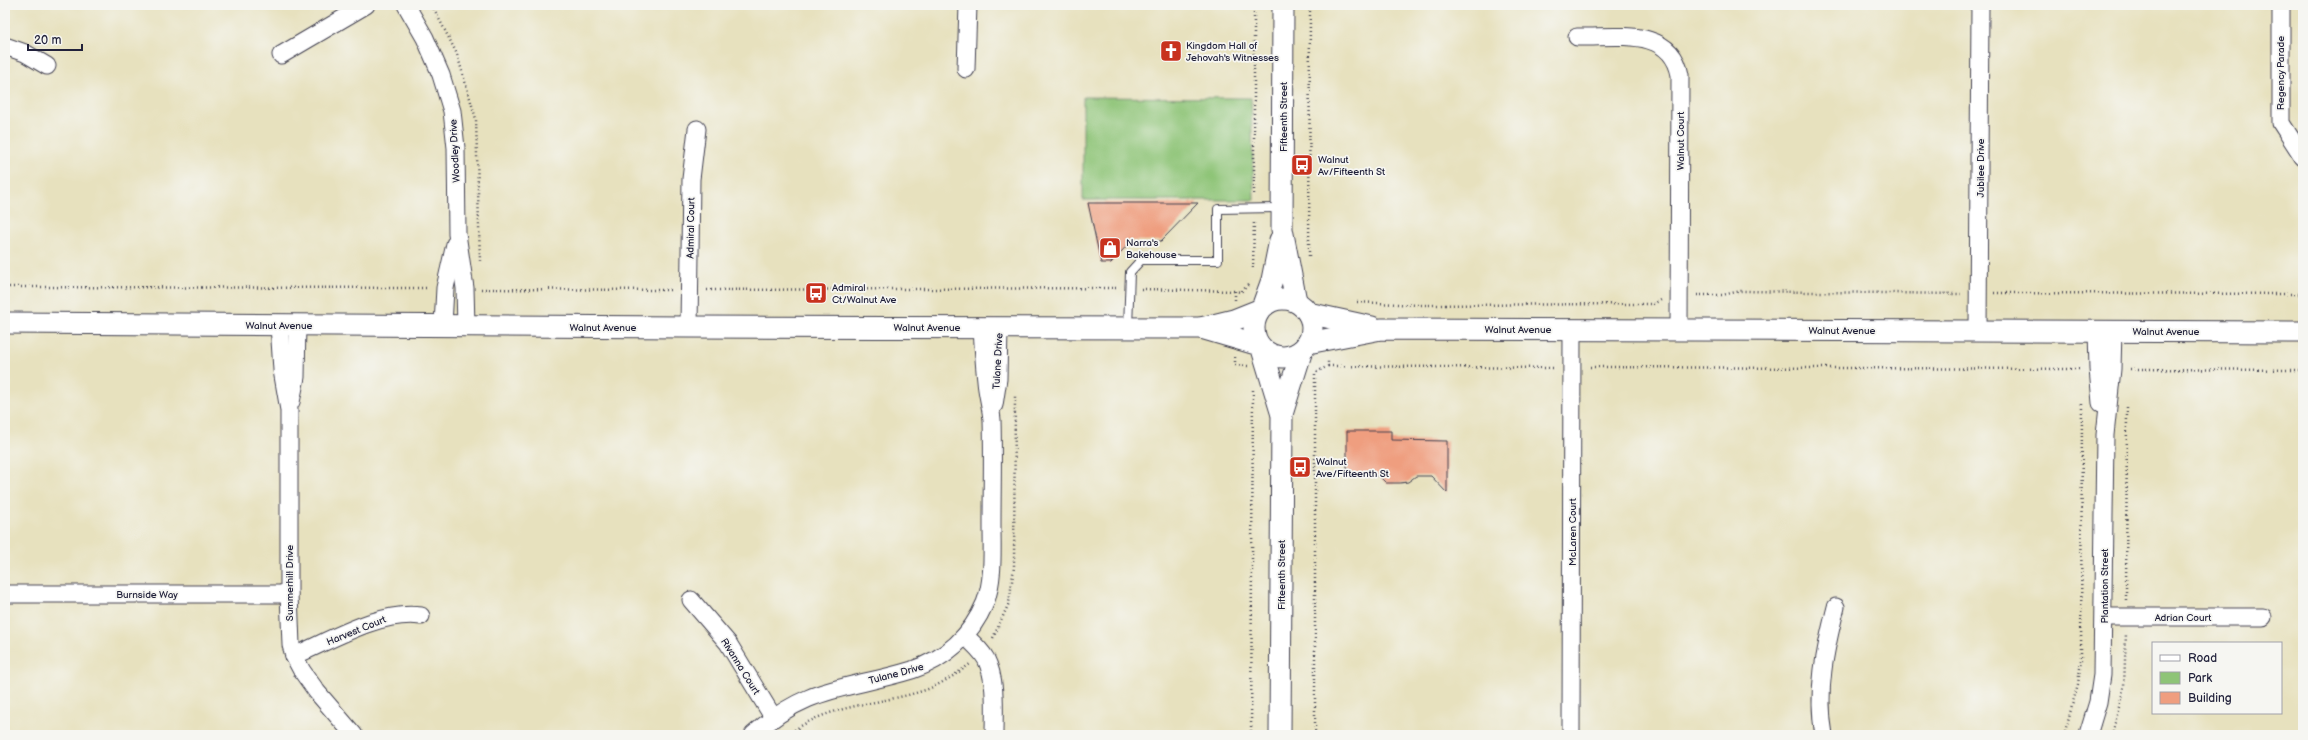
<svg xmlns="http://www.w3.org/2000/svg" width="2308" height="740" viewBox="0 0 2308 740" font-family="'Balsamiq Sans',sans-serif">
<rect width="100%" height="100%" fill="#f6f6f2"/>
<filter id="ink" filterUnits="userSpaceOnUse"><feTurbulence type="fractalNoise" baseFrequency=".025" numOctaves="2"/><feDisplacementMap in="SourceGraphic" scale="8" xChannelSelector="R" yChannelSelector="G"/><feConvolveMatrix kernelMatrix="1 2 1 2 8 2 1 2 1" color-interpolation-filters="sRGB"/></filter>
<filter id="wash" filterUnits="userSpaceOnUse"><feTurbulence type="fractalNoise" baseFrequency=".012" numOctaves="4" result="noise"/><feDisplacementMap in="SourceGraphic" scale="16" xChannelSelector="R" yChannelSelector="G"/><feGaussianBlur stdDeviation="0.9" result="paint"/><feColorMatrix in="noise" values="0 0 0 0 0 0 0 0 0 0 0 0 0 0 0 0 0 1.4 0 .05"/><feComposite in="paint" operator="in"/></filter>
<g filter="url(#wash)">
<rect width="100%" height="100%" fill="#e7e1be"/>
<path fill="#8ec477" stroke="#587359" d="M 1083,97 L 1251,98 L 1254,200 L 1083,200 Z"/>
<g id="blocks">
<g fill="#ef9e7f">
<path d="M 1088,203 L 1198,203 L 1161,241 L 1131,241 L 1111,263 L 1101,263 Z"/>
<path d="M 1347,431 L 1391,431 L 1391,440 L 1447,441 L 1447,493 L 1431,476 L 1416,476 L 1408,482 L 1400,483 L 1386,483 L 1379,476 L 1347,475 Z"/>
</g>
</g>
</g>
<g filter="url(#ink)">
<use href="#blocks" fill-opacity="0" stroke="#403f4f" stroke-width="1"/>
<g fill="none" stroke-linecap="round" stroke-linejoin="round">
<g stroke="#403f4f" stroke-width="10">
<path id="service" d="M 1128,327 L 1130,272 L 1141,260 L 1218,260 L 1218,209 L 1282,208"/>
</g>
<g stroke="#403f4f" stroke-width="19">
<g id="minor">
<path d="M 406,5 L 425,38 L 441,75 L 452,111 L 456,148 L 457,234 L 465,288 L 466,326"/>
<path d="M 2281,5 L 2281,123 L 2303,157"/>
<path d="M 1577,37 C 1615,38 1671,26 1680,75 L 1679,329"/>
<path d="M 5,46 L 25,53 L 47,66"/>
<path d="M 281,55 L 366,5"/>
<path d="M 966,69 L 968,5"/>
<path d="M 279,325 L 282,370 L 289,410 L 289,594 L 291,645 L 294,656 L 302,671 L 317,692 L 354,735"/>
<path d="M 443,325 L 445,288 L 455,244"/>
<path d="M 689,327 L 691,179 L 697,129"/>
<path d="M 1978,330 L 1980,5"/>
<path d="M 2097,330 L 2098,369 L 2101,403"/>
<path d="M 291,402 L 296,377 L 297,325"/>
<path d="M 994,405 L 998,379 L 999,327"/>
<path d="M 5,594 L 289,594"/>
<path d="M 691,600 L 728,643 L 773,717"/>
<path d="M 2104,617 L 2263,617"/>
<path d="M 965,636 C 973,643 981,650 986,659 C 997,681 994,711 994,735"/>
<path d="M 294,656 C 331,640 381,610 421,616"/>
<path d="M 753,735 C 807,685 847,690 912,670 C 945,659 971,636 985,603 C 994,580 992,550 992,526 C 992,490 993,455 992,420 C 991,407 987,394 986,381 C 984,363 983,345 982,327"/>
<path d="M 1571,735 L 1572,329"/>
<path d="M 1824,735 C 1816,691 1825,650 1836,607"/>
<path d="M 2088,735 L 2098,702 L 2102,675 L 2105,435 L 2112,369 L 2113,330"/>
</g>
</g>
<g stroke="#403f4f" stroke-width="23">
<g id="tertiary">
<path d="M 1283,5 L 1282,229 L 1296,301"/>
<circle cx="1283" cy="328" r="29"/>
<path d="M 1263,305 L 1272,280 L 1280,240"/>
<path d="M 1308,313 L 1372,327"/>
<path d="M 5,323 L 689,327 L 1201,328 L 1234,320 L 1259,310"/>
<path d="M 1201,328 L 1259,345"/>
<path d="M 1308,343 L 1381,329 L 2303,332"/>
<path d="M 1262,349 L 1282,415 L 1280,735"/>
<path d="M 1282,414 L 1302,350"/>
</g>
</g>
<g stroke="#403f4f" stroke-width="2.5" stroke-dasharray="1 3" stroke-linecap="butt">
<path d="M 432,5 L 457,54 L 476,119 L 480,261"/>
<path d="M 1254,5 L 1254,196"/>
<path d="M 1309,256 L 1310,5"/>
<path d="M 1253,268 L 1254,221"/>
<path d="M 5,287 L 428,288"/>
<path d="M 481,289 L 672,290"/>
<path d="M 1141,289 L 1235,291"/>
<path d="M 707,290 L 1116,288"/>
<path d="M 1994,293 L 2303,294"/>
<path d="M 1697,295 L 1722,295 L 1741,291 L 1961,294"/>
<path d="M 1235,300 L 1235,291 L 1241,292 L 1249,284"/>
<path d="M 1357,302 L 1417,305 L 1653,304 L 1661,300"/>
<path d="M 1235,357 L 1235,365 L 1248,366"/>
<path d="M 1328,366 L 1555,368"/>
<path d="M 1590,367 L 2081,369"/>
<path d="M 2130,369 L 2303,370"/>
<path d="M 2126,600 L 2127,407"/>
<path d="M 993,638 L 1009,603 L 1014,567 L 1015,395"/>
<path d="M 788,735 C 825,705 875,705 919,692 C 937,687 954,676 970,664"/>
<path d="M 1251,735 L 1253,390"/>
<path d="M 1315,735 L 1315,373 L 1328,366 L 1328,359"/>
<path d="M 2064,735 L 2078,684 L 2081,660 L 2082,403"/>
<path d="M 2112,735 L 2124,687 L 2126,633"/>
</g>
<use href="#service" stroke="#fff" stroke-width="8"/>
<use href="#minor" stroke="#fff" stroke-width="17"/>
<use href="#tertiary" stroke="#fff" stroke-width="21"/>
</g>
</g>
<defs>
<g id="church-square" transform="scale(1.15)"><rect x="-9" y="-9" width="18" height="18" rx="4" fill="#c8321e" stroke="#f6f6f2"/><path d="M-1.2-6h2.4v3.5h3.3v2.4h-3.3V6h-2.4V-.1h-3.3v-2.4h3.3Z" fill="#fff"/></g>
<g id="bus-square" transform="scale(1.15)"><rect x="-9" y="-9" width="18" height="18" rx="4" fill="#c8321e" stroke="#f6f6f2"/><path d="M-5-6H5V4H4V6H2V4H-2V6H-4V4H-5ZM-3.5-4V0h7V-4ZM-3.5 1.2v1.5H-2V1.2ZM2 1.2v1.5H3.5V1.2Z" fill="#fff"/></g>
<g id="shop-square" transform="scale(1.15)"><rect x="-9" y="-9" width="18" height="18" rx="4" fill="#c8321e" stroke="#f6f6f2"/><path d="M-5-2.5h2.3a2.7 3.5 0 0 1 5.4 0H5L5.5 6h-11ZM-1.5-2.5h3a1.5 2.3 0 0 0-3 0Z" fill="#fff"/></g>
</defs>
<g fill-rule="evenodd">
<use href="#church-square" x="1171" y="51"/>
<use href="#bus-square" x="1302" y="165"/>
<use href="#shop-square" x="1110" y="248"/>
<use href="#bus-square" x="816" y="293"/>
<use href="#bus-square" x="1300" y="467"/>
</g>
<g text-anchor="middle" stroke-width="3.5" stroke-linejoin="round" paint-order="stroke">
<g font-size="10" fill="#22223b" stroke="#f6f6f2" text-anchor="start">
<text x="1186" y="49">Kingdom Hall of<tspan x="1186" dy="12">Jehovah's Witnesses</tspan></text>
<text x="1318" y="163">Walnut<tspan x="1318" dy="12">Av/Fifteenth St</tspan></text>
<text x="1126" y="246">Narra's<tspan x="1126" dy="12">Bakehouse</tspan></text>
<text x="832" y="291">Admiral<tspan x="832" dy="12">Ct/Walnut Ave</tspan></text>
<text x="1316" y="465">Walnut<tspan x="1316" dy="12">Ave/Fifteenth St</tspan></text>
</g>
<g font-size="10" fill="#22223b" stroke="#f6f6f2">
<text transform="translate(2280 73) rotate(-90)" y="4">Regency Parade</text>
<text transform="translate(1283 117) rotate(-90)" y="4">Fifteenth Street</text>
<text transform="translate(1680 141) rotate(-90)" y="4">Walnut Court</text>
<text transform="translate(454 151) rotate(-93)" y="4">Woodley Drive</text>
<text transform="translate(1980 168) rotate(-90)" y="4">Jubilee Drive</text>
<text transform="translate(690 228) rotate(-89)" y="4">Admiral Court</text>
<text x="279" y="329">Walnut Avenue</text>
<text x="603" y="331">Walnut Avenue</text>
<text x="927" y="331">Walnut Avenue</text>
<text x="1518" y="333">Walnut Avenue</text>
<text x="1842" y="334">Walnut Avenue</text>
<text x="2166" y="335">Walnut Avenue</text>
<text transform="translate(997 361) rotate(-87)" y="4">Tulane Drive</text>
<text transform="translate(1572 532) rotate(-90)" y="4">McLaren Court</text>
<text transform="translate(1281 575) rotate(-90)" y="4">Fifteenth Street</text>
<text transform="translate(289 583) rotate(-90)" y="4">Summerhill Drive</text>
<text transform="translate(2104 586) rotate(-90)" y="4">Plantation Street</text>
<text x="147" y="598">Burnside Way</text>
<text x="2183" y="621">Adrian Court</text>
<text transform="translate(356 630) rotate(-22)" y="4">Harvest Court</text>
<text transform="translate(741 666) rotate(58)" y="4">Rivanna Court</text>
<text transform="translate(896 673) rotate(-15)" y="4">Tulane Drive</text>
</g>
</g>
<rect width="2308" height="740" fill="none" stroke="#f6f6f2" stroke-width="20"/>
<rect x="2152" y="642" width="130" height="72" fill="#f6f6f2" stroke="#a1a1a9"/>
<rect x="2160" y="655" width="20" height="6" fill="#ffffff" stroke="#a1a1a9"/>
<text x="2188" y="662" font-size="12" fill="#22223b">Road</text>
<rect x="2160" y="672" width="20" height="12" fill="#8ec477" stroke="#a1a1a9"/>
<text x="2188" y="682" font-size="12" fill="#22223b">Park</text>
<rect x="2160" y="692" width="20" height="12" fill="#ef9e7f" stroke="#a1a1a9"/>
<text x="2188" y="702" font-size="12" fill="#22223b">Building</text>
<path d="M28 44v6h54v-6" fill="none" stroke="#22223b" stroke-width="2"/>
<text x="34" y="44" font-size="12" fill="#22223b" stroke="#f6f6f2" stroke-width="3" paint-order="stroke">20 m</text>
</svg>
